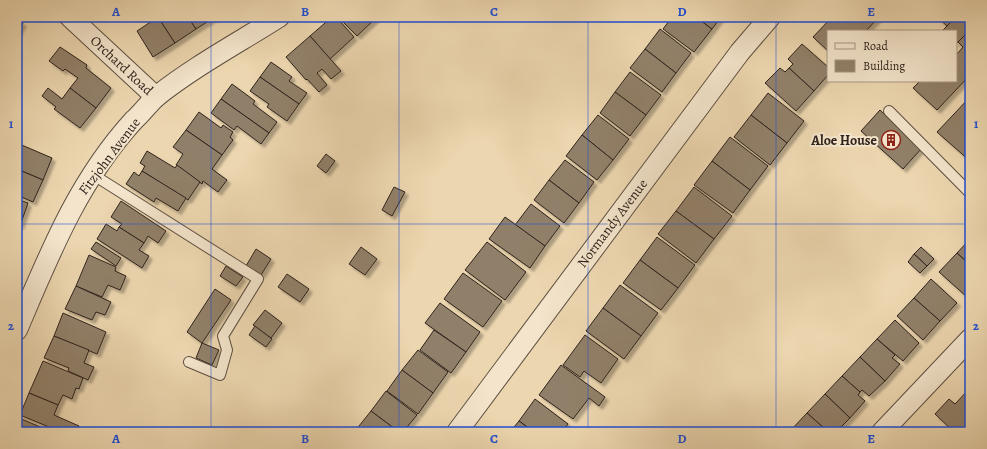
<svg xmlns="http://www.w3.org/2000/svg" width="987" height="449" viewBox="0 0 987 449" font-family="Alegreya,serif">
<defs>
<filter id="shadow"><feDropShadow dx="3.5" dy="3.5" stdDeviation="1" flood-color="#0004"/></filter>
</defs>
<rect width="100%" height="100%" fill="#ecd6af"/>
<filter id="stains"><feTurbulence type="fractalNoise" baseFrequency=".005" numOctaves="4"/><feColorMatrix values="0 0 0 0 .2 0 0 0 0 .09 0 0 0 0 .02 0 0 0 .5 -.17"/></filter>
<radialGradient id="worn" r=".72"><stop offset=".6" stop-color="#630" stop-opacity="0"/><stop offset="1" stop-color="#630" stop-opacity=".3"/></radialGradient>
<g fill="#918069" stroke="#2f231d" filter="url(#shadow)">
<path d="M 158,17 L 175,43 L 153,57 L 137,31 Z"/>
<path d="M 158,17 L 188,17 L 196,29 L 175,43 Z"/>
<path d="M 188,17 L 215,17 L 196,29 Z"/>
<path d="M 332,17 L 336,17 L 354,37 L 330,59 L 310,36 Z"/>
<path d="M 343,17 L 377,17 L 357,36 L 340,19 Z"/>
<path d="M 672,17 L 696,17 L 712,29 L 694,52 L 663,29 Z"/>
<path d="M 696,17 L 721,17 L 712,29 Z"/>
<path d="M 832,17 L 879,17 L 866,31 L 828,31 L 828,51 L 813,37 Z"/>
<path d="M 937,17 L 956,17 L 947,26 Z"/>
<path d="M 956,17 L 970,17 L 970,30 L 956,44 L 956,31 L 942,31 Z"/>
<path d="M 17,20 L 23,23 L 17,34 Z"/>
<path d="M 660,29 L 691,53 L 676,73 L 645,49 Z"/>
<path d="M 970,30 L 970,75 L 937,110 L 913,88 L 920,81 L 956,81 L 956,55 L 963,47 L 958,42 Z"/>
<path d="M 310,36 L 341,71 L 331,79 L 322,69 L 317,73 L 327,85 L 319,92 L 307,79 L 306,80 L 286,57 Z"/>
<path d="M 802,44 L 828,67 L 828,75 L 814,91 L 789,68 L 793,64 L 788,59 Z"/>
<path d="M 60,47 L 87,65 L 86,68 L 111,88 L 96,108 L 70,88 L 78,78 L 65,69 L 63,71 L 49,61 Z"/>
<path d="M 645,49 L 676,73 L 662,92 L 630,68 Z"/>
<path d="M 271,62 L 292,77 L 289,81 L 307,93 L 299,104 L 260,77 Z"/>
<path d="M 780,68 L 785,72 L 789,68 L 814,91 L 796,111 L 765,83 Z"/>
<path d="M 630,72 L 661,95 L 646,115 L 615,92 Z"/>
<path d="M 260,77 L 299,104 L 287,121 L 267,107 L 269,104 L 250,91 Z"/>
<path d="M 232,84 L 255,101 L 253,104 L 277,122 L 269,133 L 221,99 Z"/>
<path d="M 48,88 L 62,99 L 70,88 L 96,108 L 80,128 L 54,109 L 56,107 L 42,96 Z"/>
<path d="M 615,92 L 646,115 L 630,136 L 600,113 Z"/>
<path d="M 768,93 L 804,121 L 787,143 L 751,115 Z"/>
<path d="M 970,97 L 970,167 L 967,164 L 970,161 L 937,132 Z"/>
<path d="M 221,99 L 269,133 L 261,144 L 237,126 L 234,130 L 211,113 Z"/>
<path d="M 880,110 L 921,149 L 903,169 L 861,131 Z"/>
<path d="M 199,112 L 221,128 L 223,125 L 233,132 L 230,137 L 233,140 L 222,155 L 186,130 Z"/>
<path d="M 598,115 L 629,139 L 613,160 L 582,135 Z"/>
<path d="M 751,115 L 787,143 L 770,165 L 734,137 Z"/>
<path d="M 186,130 L 222,155 L 212,169 L 227,180 L 218,192 L 203,181 L 202,184 L 176,165 L 183,154 L 173,147 Z"/>
<path d="M 582,135 L 613,160 L 597,180 L 566,156 Z"/>
<path d="M 730,137 L 768,166 L 750,190 L 712,161 Z"/>
<path d="M 17,143 L 52,158 L 43,180 L 17,169 Z"/>
<path d="M 147,151 L 175,168 L 177,165 L 200,182 L 188,200 L 142,171 L 145,166 L 140,163 Z"/>
<path d="M 326,154 L 335,161 L 326,173 L 317,166 Z"/>
<path d="M 565,160 L 594,182 L 579,203 L 549,180 Z"/>
<path d="M 712,161 L 750,190 L 733,213 L 694,185 Z"/>
<path d="M 17,169 L 43,180 L 33,202 L 17,195 Z"/>
<path d="M 142,171 L 186,198 L 178,211 L 156,198 L 154,202 L 126,184 L 134,172 L 139,176 Z"/>
<path d="M 549,180 L 579,203 L 564,223 L 534,200 Z"/>
<path d="M 394,187 L 405,192 L 392,216 L 382,210 Z"/>
<path d="M 694,187 L 732,216 L 714,239 L 676,211 Z"/>
<path d="M 17,199 L 28,203 L 20,226 L 17,225 Z"/>
<path d="M 121,201 L 166,231 L 158,243 L 148,236 L 144,243 L 119,227 L 122,224 L 111,217 Z"/>
<path d="M 531,204 L 560,226 L 545,246 L 515,225 Z"/>
<path d="M 676,211 L 714,239 L 696,263 L 658,234 Z"/>
<path d="M 505,217 L 545,246 L 530,268 L 489,239 Z"/>
<path d="M 106,224 L 117,231 L 119,227 L 144,243 L 139,250 L 149,256 L 142,268 L 97,239 Z"/>
<path d="M 657,237 L 695,265 L 678,288 L 640,260 Z"/>
<path d="M 970,239 L 970,265 L 957,253 Z"/>
<path d="M 96,242 L 121,258 L 116,266 L 91,249 Z"/>
<path d="M 487,242 L 526,272 L 505,300 L 465,270 Z"/>
<path d="M 361,247 L 377,259 L 365,275 L 349,264 Z"/>
<path d="M 921,247 L 934,259 L 927,266 L 914,254 Z"/>
<path d="M 256,249 L 271,259 L 261,275 L 246,266 Z"/>
<path d="M 957,253 L 970,265 L 970,294 L 967,297 L 939,272 Z"/>
<path d="M 914,254 L 927,266 L 920,273 L 908,262 Z"/>
<path d="M 89,255 L 116,267 L 115,271 L 126,276 L 120,290 L 108,285 L 102,297 L 76,286 Z"/>
<path d="M 640,260 L 678,288 L 661,310 L 623,283 Z"/>
<path d="M 226,266 L 243,277 L 236,286 L 220,276 Z"/>
<path d="M 463,273 L 502,301 L 483,327 L 444,299 Z"/>
<path d="M 287,274 L 309,289 L 300,302 L 278,287 Z"/>
<path d="M 931,279 L 957,303 L 940,321 L 914,298 Z"/>
<path d="M 620,285 L 658,313 L 641,336 L 603,308 Z"/>
<path d="M 76,286 L 111,302 L 105,315 L 96,312 L 92,320 L 65,309 Z"/>
<path d="M 215,289 L 231,300 L 202,343 L 187,332 Z"/>
<path d="M 914,298 L 940,321 L 923,340 L 897,316 Z"/>
<path d="M 440,303 L 480,332 L 466,352 L 425,323 Z"/>
<path d="M 603,308 L 641,336 L 624,359 L 586,331 Z"/>
<path d="M 265,310 L 282,323 L 271,338 L 253,325 Z"/>
<path d="M 63,313 L 106,332 L 97,354 L 54,336 Z"/>
<path d="M 895,320 L 919,343 L 903,361 L 877,339 Z"/>
<path d="M 255,326 L 272,339 L 266,347 L 249,335 Z"/>
<path d="M 434,330 L 466,352 L 451,373 L 420,350 Z"/>
<path d="M 585,335 L 618,359 L 601,383 L 584,371 L 580,377 L 563,365 Z"/>
<path d="M 54,336 L 89,350 L 84,363 L 94,367 L 88,380 L 68,371 L 69,368 L 44,358 Z"/>
<path d="M 877,339 L 895,355 L 892,358 L 900,364 L 885,381 L 860,357 Z"/>
<path d="M 202,343 L 219,350 L 212,365 L 196,358 Z"/>
<path d="M 418,350 L 448,372 L 433,393 L 402,370 Z"/>
<path d="M 860,357 L 885,381 L 869,396 L 862,390 L 860,392 L 842,376 Z"/>
<path d="M 43,361 L 83,378 L 79,389 L 76,388 L 72,399 L 63,395 L 58,405 L 29,393 Z"/>
<path d="M 561,365 L 605,397 L 599,406 L 589,398 L 573,419 L 539,395 Z"/>
<path d="M 402,370 L 433,393 L 418,414 L 387,391 Z"/>
<path d="M 842,376 L 860,392 L 858,395 L 865,401 L 850,418 L 825,394 Z"/>
<path d="M 970,388 L 970,428 L 966,432 L 954,432 L 935,414 L 949,399 L 955,404 Z"/>
<path d="M 386,391 L 417,415 L 403,432 L 399,432 L 371,411 Z"/>
<path d="M 29,393 L 58,405 L 54,415 L 79,426 L 76,432 L 61,432 L 20,415 Z"/>
<path d="M 825,394 L 850,418 L 836,432 L 832,432 L 827,427 L 825,429 L 807,413 Z"/>
<path d="M 535,399 L 568,424 L 562,432 L 534,432 L 519,421 Z"/>
<path d="M 371,411 L 399,432 L 357,432 L 355,431 Z"/>
<path d="M 807,413 L 825,429 L 823,431 L 824,432 L 790,431 Z"/>
<path d="M 19,418 L 52,432 L 17,432 L 17,424 Z"/>
<path d="M 519,421 L 534,432 L 510,432 Z"/>
</g>
<g fill="none" stroke-linecap="round" stroke-linejoin="round">
<g stroke="#5e5042" stroke-width="12">
<g id="service">
<path d="M 889,111 L 970,193"/>
<path d="M 92,174 L 258,279 L 223,336 L 227,350 L 220,375 L 189,362"/>
</g>
</g>
<g stroke="#5e5042" stroke-width="22">
<g id="minor">
<path d="M 70,17 L 156,97"/>
<path d="M 17,330 C 49,255 78,181 134,120 C 142,113 149,103 157,96 C 195,66 238,43 279,17"/>
<path d="M 457,432 L 740,52 L 770,17"/>
<path d="M 882,432 L 970,339"/>
</g>
</g>
<use href="#service" stroke="#f3e4cb" stroke-width="10"/>
<use href="#minor" stroke="#f3e4cb" stroke-width="20"/>
</g>
<path fill="none" stroke="#1d4ed8" stroke-width="1" stroke-opacity="0.55" d="M 211,17 L 211,432M 399,17 L 399,432M 588,17 L 588,432M 776,17 L 776,432M 17,224 L 970,224"/>
<defs>
<g id="building-ring" transform="scale(1)"><circle r="9.5" fill="#f3e4cb" stroke="#8f2418" stroke-width="1.5"/><path d="M-4-6H4V6H1V3H-1V6H-4ZM-2.5-4.3h1.7v1.8h-1.7ZM.8-4.3h1.7v1.8H.8ZM-2.5-1h1.7V.8h-1.7ZM.8-1h1.7V.8H.8Z" fill="#8f2418"/></g>
</defs>
<g fill-rule="evenodd">
<use href="#building-ring" x="891" y="140"/>
</g>
<g text-anchor="middle" stroke-width="4" stroke-linejoin="round" paint-order="stroke">
<g font-size="14" fill="#2f231d" stroke="#f3e4cb">
<text transform="translate(122 65) rotate(43)" y="5">Orchard Road</text>
<text transform="translate(109 156) rotate(-53)" y="5">Fitzjohn Avenue</text>
<text transform="translate(612 223) rotate(-53)" y="5">Normandy Avenue</text>
</g>
<g font-size="14" font-weight="bold" fill="#2f231d" stroke="#f3e4cb" text-anchor="end">
<text x="877" y="145">Aloe House</text>
</g>
</g>
<rect width="987" height="449" fill="none" stroke="#ecd6af" stroke-width="44"/>
<rect x="827" y="30" width="130" height="52" fill="#f3e4cb" stroke="#a59785"/>
<rect x="835" y="43" width="20" height="6" fill="#f3e4cb" stroke="#a59785"/>
<text x="863" y="50" font-size="12" fill="#2f231d">Road</text>
<rect x="835" y="60" width="20" height="12" fill="#918069" stroke="#a59785"/>
<text x="863" y="70" font-size="12" fill="#2f231d">Building</text>
<rect x="22" y="22" width="943" height="405" fill="none" stroke="#1d4ed8" stroke-width="1.5"/>
<g font-size="13" text-anchor="middle" font-weight="bold" fill="#1d4ed8">
<text x="116" y="16">A</text>
<text x="305" y="16">B</text>
<text x="494" y="16">C</text>
<text x="682" y="16">D</text>
<text x="871" y="16">E</text>
<text x="11" y="128">1</text>
<text x="976" y="128">1</text>
<text x="11" y="330">2</text>
<text x="976" y="330">2</text>
<text x="116" y="443">A</text>
<text x="305" y="443">B</text>
<text x="494" y="443">C</text>
<text x="682" y="443">D</text>
<text x="871" y="443">E</text>
</g>
<rect width="100%" height="100%" filter="url(#stains)"/>
<rect width="100%" height="100%" fill="url(#worn)"/>
</svg>
